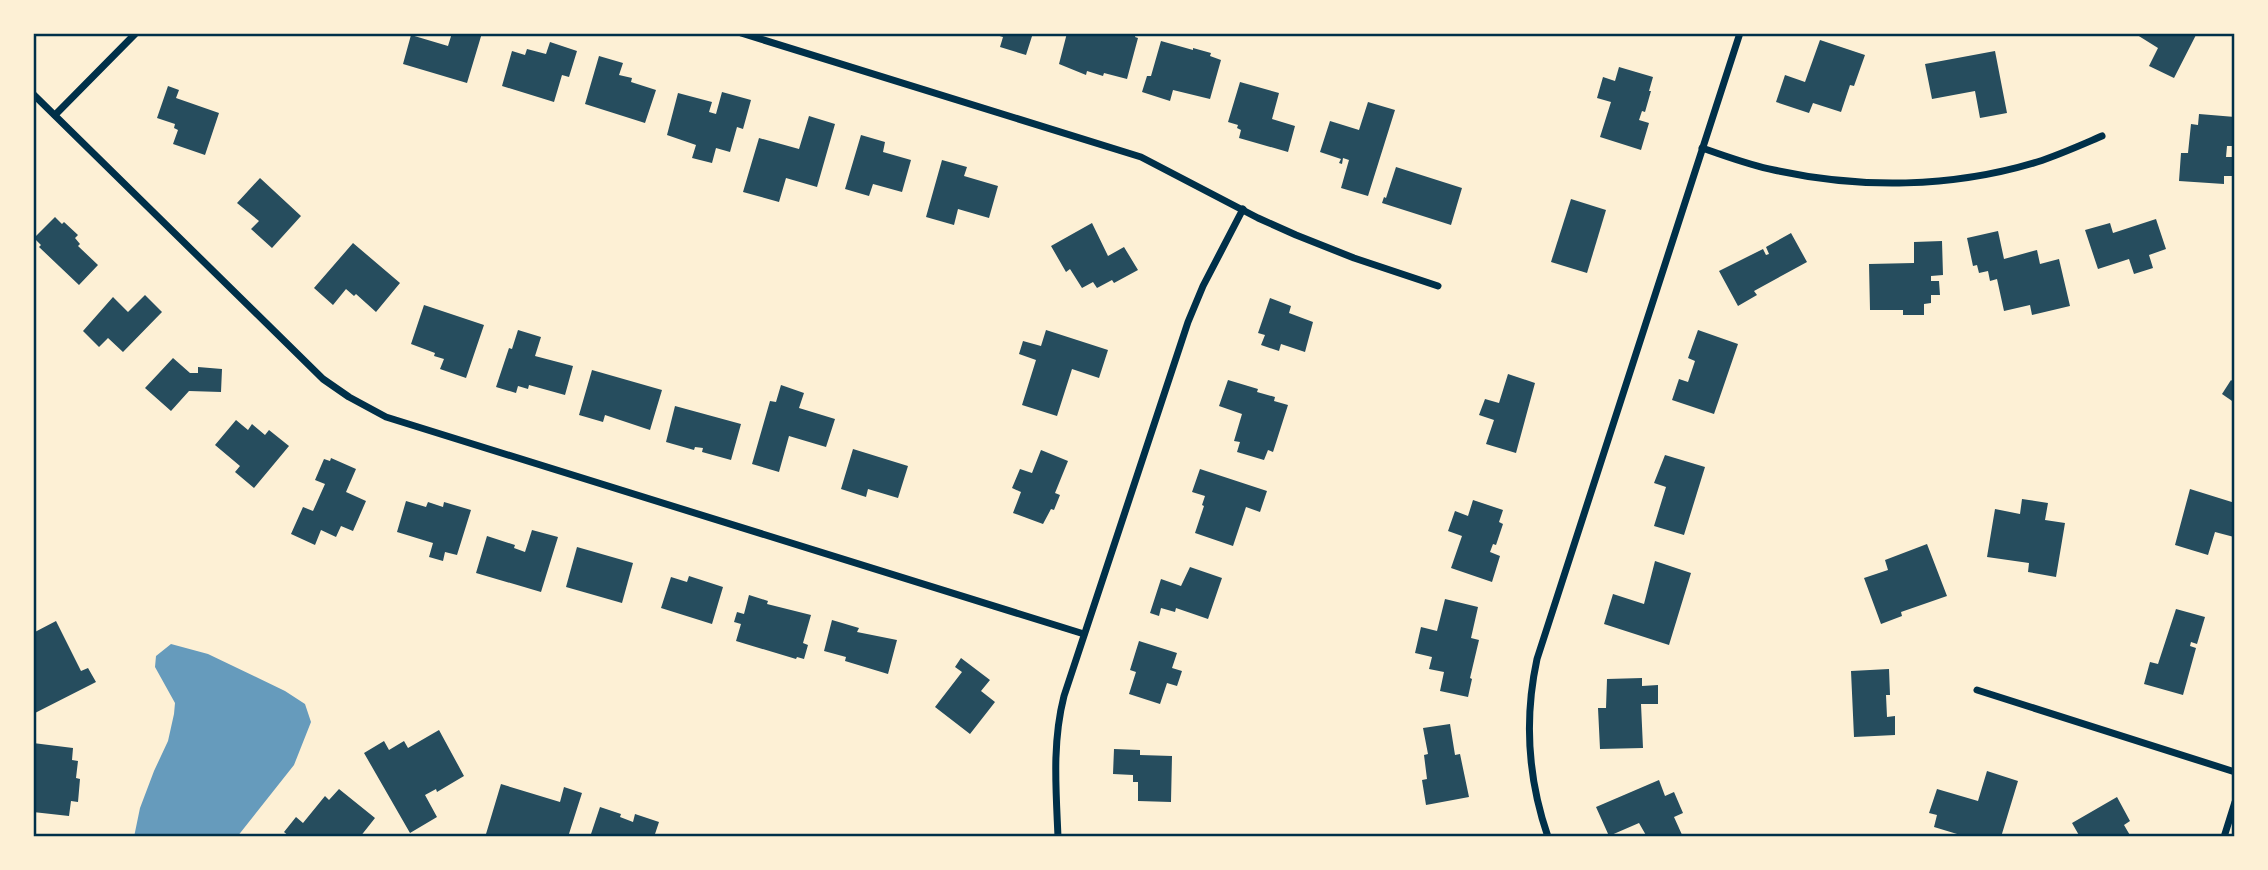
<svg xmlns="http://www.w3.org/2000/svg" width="2268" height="870" viewBox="0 0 2268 870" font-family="Signika,sans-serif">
<rect width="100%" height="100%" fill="#fdf0d5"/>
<path fill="#669bbc" d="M 171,644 L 208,654 L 285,691 L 305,704 L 311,722 L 294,765 L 237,837 L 134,837 L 140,808 L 154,771 L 168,741 L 174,714 L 175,703 L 155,667 L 156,656 Z"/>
<g fill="#264d5e">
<path d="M 452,33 L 482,33 L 467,83 L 403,64 L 411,35 L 448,46 Z"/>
<path d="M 1033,33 L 1026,55 L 1000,47 L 1003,37 L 993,34 Z"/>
<path d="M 1067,33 L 1136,33 L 1135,37 L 1138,38 L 1127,79 L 1104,73 L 1103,76 L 1087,71 L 1086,75 L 1059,64 Z"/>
<path d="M 2134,33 L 2197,33 L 2174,78 L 2149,66 L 2158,48 Z"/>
<path d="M 1820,40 L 1865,55 L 1854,86 L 1850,85 L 1841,112 L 1813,103 L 1809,113 L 1776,102 L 1785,75 L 1805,82 Z"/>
<path d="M 1161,41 L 1193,50 L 1193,48 L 1211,53 L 1210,56 L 1221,60 L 1210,99 L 1173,90 L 1170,101 L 1142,92 L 1147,76 L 1151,76 Z"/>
<path d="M 550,42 L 577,51 L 569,77 L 562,75 L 554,102 L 502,86 L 512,51 L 525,55 L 527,49 L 546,54 Z"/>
<path d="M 1995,51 L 2007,113 L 1980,118 L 1975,91 L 1932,99 L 1925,64 Z"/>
<path d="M 599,56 L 623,63 L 619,75 L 632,78 L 631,82 L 656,90 L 645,123 L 585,104 Z"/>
<path d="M 1619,67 L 1653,77 L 1649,91 L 1651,91 L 1645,112 L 1642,111 L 1639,120 L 1649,123 L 1641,150 L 1600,137 L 1611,102 L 1597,98 L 1603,77 L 1615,81 Z"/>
<path d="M 1240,82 L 1279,93 L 1272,119 L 1295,126 L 1288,152 L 1239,138 L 1241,130 L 1237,128 L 1238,125 L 1228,122 Z"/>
<path d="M 168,86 L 179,90 L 176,98 L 219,113 L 205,155 L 173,144 L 178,130 L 174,128 L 175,124 L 157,118 Z"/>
<path d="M 722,92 L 751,100 L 743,129 L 737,127 L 730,152 L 716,148 L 712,163 L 692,158 L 696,145 L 667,135 L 678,93 L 712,102 L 709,112 L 716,114 Z"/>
<path d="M 1368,102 L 1395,110 L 1368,196 L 1341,188 L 1349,160 L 1343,158 L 1342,164 L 1339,163 L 1341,159 L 1320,152 L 1330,121 L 1359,130 Z"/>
<path d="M 2199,114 L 2235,117 L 2233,146 L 2227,146 L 2226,157 L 2235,157 L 2235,176 L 2224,176 L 2224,184 L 2179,181 L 2181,153 L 2188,153 L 2191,124 L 2198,125 Z"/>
<path d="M 809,116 L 835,124 L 817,187 L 786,178 L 779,202 L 743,192 L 759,138 L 799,149 Z"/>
<path d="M 861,135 L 885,142 L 883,152 L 911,160 L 902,192 L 873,184 L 869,196 L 845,189 Z"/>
<path d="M 942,160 L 967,167 L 964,176 L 998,186 L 989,218 L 958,209 L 954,225 L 926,217 Z"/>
<path d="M 1396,167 L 1462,188 L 1451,225 L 1382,203 L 1384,197 L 1386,198 Z"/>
<path d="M 260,178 L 301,216 L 272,248 L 251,229 L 259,221 L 237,203 Z"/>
<path d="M 1571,199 L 1606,210 L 1587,273 L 1551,262 Z"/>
<path d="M 55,217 L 62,224 L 64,222 L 78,235 L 75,238 L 80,244 L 78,246 L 98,265 L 79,285 L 39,247 L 41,245 L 34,238 Z"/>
<path d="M 2156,219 L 2166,249 L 2149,255 L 2153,268 L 2134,274 L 2129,259 L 2098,269 L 2085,230 L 2110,223 L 2113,233 Z"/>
<path d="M 1092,223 L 1108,256 L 1124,247 L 1138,270 L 1114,283 L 1112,280 L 1097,288 L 1093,282 L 1082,288 L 1070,269 L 1066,272 L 1051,246 Z"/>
<path d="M 1998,231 L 2004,259 L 2037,250 L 2040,264 L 2059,259 L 2070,306 L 2032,315 L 2030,305 L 2004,311 L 1997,279 L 1990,281 L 1988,271 L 1979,273 L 1977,265 L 1973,266 L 1967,238 Z"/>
<path d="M 1791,233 L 1807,262 L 1754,291 L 1757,295 L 1738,306 L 1719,271 L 1763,249 L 1766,255 L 1769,254 L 1766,247 Z"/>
<path d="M 1942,241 L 1943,275 L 1931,276 L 1931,281 L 1939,281 L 1940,295 L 1931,295 L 1931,303 L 1924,304 L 1924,315 L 1903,315 L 1903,310 L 1870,310 L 1869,264 L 1914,263 L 1914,242 Z"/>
<path d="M 353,243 L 400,283 L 376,312 L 356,294 L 354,296 L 346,289 L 333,305 L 314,288 Z"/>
<path d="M 145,295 L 162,312 L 123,352 L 108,338 L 99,347 L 83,331 L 113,297 L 128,312 Z"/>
<path d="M 1270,298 L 1291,306 L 1289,313 L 1313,322 L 1305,352 L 1281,344 L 1279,351 L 1261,345 L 1265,335 L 1258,333 Z"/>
<path d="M 424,305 L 484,325 L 466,378 L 440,369 L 444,359 L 434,356 L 435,353 L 411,344 Z"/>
<path d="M 518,330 L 541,337 L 535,356 L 573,366 L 565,395 L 529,385 L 528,389 L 518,386 L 516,393 L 496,387 L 509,348 L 512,349 Z"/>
<path d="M 1046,330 L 1108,350 L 1099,378 L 1072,369 L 1057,416 L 1022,405 L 1036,360 L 1019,354 L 1023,341 L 1041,346 Z"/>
<path d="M 1698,330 L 1738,344 L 1714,414 L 1672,400 L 1679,379 L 1688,382 L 1695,361 L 1688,358 Z"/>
<path d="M 173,358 L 190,373 L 198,373 L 198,367 L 222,369 L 221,392 L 189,391 L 171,411 L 145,388 Z"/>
<path d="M 592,370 L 662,390 L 650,430 L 605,415 L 603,422 L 579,415 Z"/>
<path d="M 1508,374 L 1535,383 L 1516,453 L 1486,444 L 1494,420 L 1479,415 L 1485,399 L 1499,403 Z"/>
<path d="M 1228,380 L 1258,389 L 1257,392 L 1275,397 L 1274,401 L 1288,405 L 1273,452 L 1268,450 L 1264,460 L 1237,452 L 1240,442 L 1234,441 L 1242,414 L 1219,406 Z"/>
<path d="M 2231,380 L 2235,383 L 2235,403 L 2222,394 Z"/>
<path d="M 781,385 L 804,393 L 799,408 L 835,419 L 826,447 L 789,436 L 779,472 L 752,464 L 770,401 L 776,402 Z"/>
<path d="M 675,406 L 741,424 L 731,460 L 702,452 L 703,448 L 695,447 L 694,450 L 666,442 Z"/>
<path d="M 236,420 L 248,430 L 252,424 L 265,435 L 269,430 L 289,446 L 254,488 L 235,472 L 240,466 L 215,445 Z"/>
<path d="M 853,449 L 908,466 L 898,498 L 868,489 L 866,497 L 841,489 Z"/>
<path d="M 1041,450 L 1068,461 L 1055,493 L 1060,495 L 1054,510 L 1051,509 L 1043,524 L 1013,513 L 1021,492 L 1012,488 L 1020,469 L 1032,473 Z"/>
<path d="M 1665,455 L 1705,467 L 1684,535 L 1654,526 L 1666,487 L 1654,483 Z"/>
<path d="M 331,458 L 356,469 L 346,492 L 366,501 L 353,531 L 341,526 L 336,537 L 321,530 L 315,545 L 291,534 L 303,507 L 313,511 L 325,484 L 315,480 L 324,459 L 330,461 Z"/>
<path d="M 1200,469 L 1267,491 L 1260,512 L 1246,507 L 1233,546 L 1195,533 L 1204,506 L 1202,505 L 1205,496 L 1192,492 Z"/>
<path d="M 2190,489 L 2235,503 L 2234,537 L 2215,532 L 2208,555 L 2175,545 Z"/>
<path d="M 2022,499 L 2048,503 L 2045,520 L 2065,523 L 2056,577 L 2028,572 L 2029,563 L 1987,557 L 1995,509 L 2020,514 Z"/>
<path d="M 1473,500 L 1503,510 L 1499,522 L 1503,524 L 1496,545 L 1493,544 L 1490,552 L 1500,556 L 1492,582 L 1451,568 L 1462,536 L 1448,531 L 1455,511 L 1468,516 Z"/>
<path d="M 406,501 L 426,507 L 428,502 L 443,507 L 444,502 L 471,510 L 457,555 L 445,552 L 443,561 L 429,557 L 433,543 L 397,532 Z"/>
<path d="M 532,530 L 558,537 L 541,592 L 476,573 L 487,536 L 515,545 L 514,548 L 525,552 Z"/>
<path d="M 1927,544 L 1947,596 L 1901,612 L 1902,616 L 1881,624 L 1864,578 L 1888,570 L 1885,560 Z"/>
<path d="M 577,547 L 633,563 L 622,603 L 566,587 Z"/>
<path d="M 1655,561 L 1691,573 L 1669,645 L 1604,624 L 1613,594 L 1644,604 Z"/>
<path d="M 1190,567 L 1222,578 L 1208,619 L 1176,608 L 1175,612 L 1161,608 L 1159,616 L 1150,613 L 1161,579 L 1181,586 Z"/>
<path d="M 689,576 L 723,587 L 712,624 L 661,608 L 671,577 L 687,582 Z"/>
<path d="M 749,595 L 768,601 L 767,604 L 811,615 L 803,643 L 808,645 L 804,659 L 797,657 L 796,659 L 736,641 L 741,624 L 734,622 L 737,612 L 744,614 Z"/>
<path d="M 1445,599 L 1478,607 L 1471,638 L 1479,640 L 1470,678 L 1472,679 L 1468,697 L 1440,691 L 1444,672 L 1429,669 L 1432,657 L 1415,653 L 1421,627 L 1437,631 Z"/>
<path d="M 2176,609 L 2205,617 L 2197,644 L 2191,642 L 2190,646 L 2196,648 L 2183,695 L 2144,684 L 2150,662 L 2158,664 Z"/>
<path d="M 832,620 L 859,628 L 857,632 L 897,640 L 888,674 L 845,661 L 846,657 L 824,651 Z"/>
<path d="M 56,621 L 81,671 L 88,668 L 96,682 L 33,714 L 33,633 Z"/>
<path d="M 1139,641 L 1177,653 L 1172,668 L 1182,671 L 1177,686 L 1167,683 L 1160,704 L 1129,694 L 1136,672 L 1130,670 Z"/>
<path d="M 961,658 L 990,680 L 981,691 L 995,702 L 970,734 L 935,707 L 962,672 L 955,667 Z"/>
<path d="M 1889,669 L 1890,695 L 1886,695 L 1887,717 L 1895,716 L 1895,735 L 1854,737 L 1851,671 Z"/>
<path d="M 1642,678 L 1642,686 L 1658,685 L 1658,704 L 1641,704 L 1643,748 L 1600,749 L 1598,708 L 1606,708 L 1607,679 Z"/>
<path d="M 1450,724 L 1455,755 L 1460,754 L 1469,797 L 1426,805 L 1422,780 L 1427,779 L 1424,755 L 1428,754 L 1423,728 Z"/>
<path d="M 439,730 L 464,776 L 437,792 L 436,789 L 425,795 L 437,817 L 410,833 L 364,753 L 384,741 L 389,750 L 404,741 L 408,748 Z"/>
<path d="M 33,743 L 73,748 L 72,760 L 78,761 L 76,778 L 80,779 L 78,802 L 71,801 L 69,816 L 33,812 Z"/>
<path d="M 1114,749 L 1140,750 L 1140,755 L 1172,756 L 1171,802 L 1138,801 L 1138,782 L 1133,782 L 1133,775 L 1113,774 Z"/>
<path d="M 1987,771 L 2018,781 L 2001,837 L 1967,837 L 1934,827 L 1937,815 L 1929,813 L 1937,789 L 1978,801 Z"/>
<path d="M 1659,780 L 1665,796 L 1674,792 L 1683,813 L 1674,817 L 1683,837 L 1647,837 L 1639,823 L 1609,836 L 1596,807 Z"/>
<path d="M 501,784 L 560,802 L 564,787 L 582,793 L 568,837 L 495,837 L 486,834 Z"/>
<path d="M 339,789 L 375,818 L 360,837 L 290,837 L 284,832 L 296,817 L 303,823 L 325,796 L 329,800 Z"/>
<path d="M 2117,797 L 2130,821 L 2124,825 L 2131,837 L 2080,837 L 2072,823 Z"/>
<path d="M 600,807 L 621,814 L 620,817 L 633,822 L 635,814 L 659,822 L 654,837 L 590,837 Z"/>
</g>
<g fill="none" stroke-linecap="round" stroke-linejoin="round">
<g stroke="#003049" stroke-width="7">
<path d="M 741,33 L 1141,157 L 1258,218 L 1296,235 L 1354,258 L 1438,286"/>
<path d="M 33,94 L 323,379 L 349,397 L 386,417 L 1084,634"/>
<path d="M 55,115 L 136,33"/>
<path d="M 1702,148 C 1726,156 1749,165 1774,170 C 1860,189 1952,188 2037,162 C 2059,155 2081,145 2102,136"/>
<path d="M 1977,690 L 2235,772"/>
<path d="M 1058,837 C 1056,789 1052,743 1064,696 L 1188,322 L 1203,286 L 1243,209"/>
<path d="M 1548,837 C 1528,779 1524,719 1537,659 L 1740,33"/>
<path d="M 2224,837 L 2235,802"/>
</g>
</g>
<rect width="2268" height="870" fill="none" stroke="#fdf0d5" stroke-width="70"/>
<rect x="35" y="35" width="2198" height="800" fill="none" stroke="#003049" stroke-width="2.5"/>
</svg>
